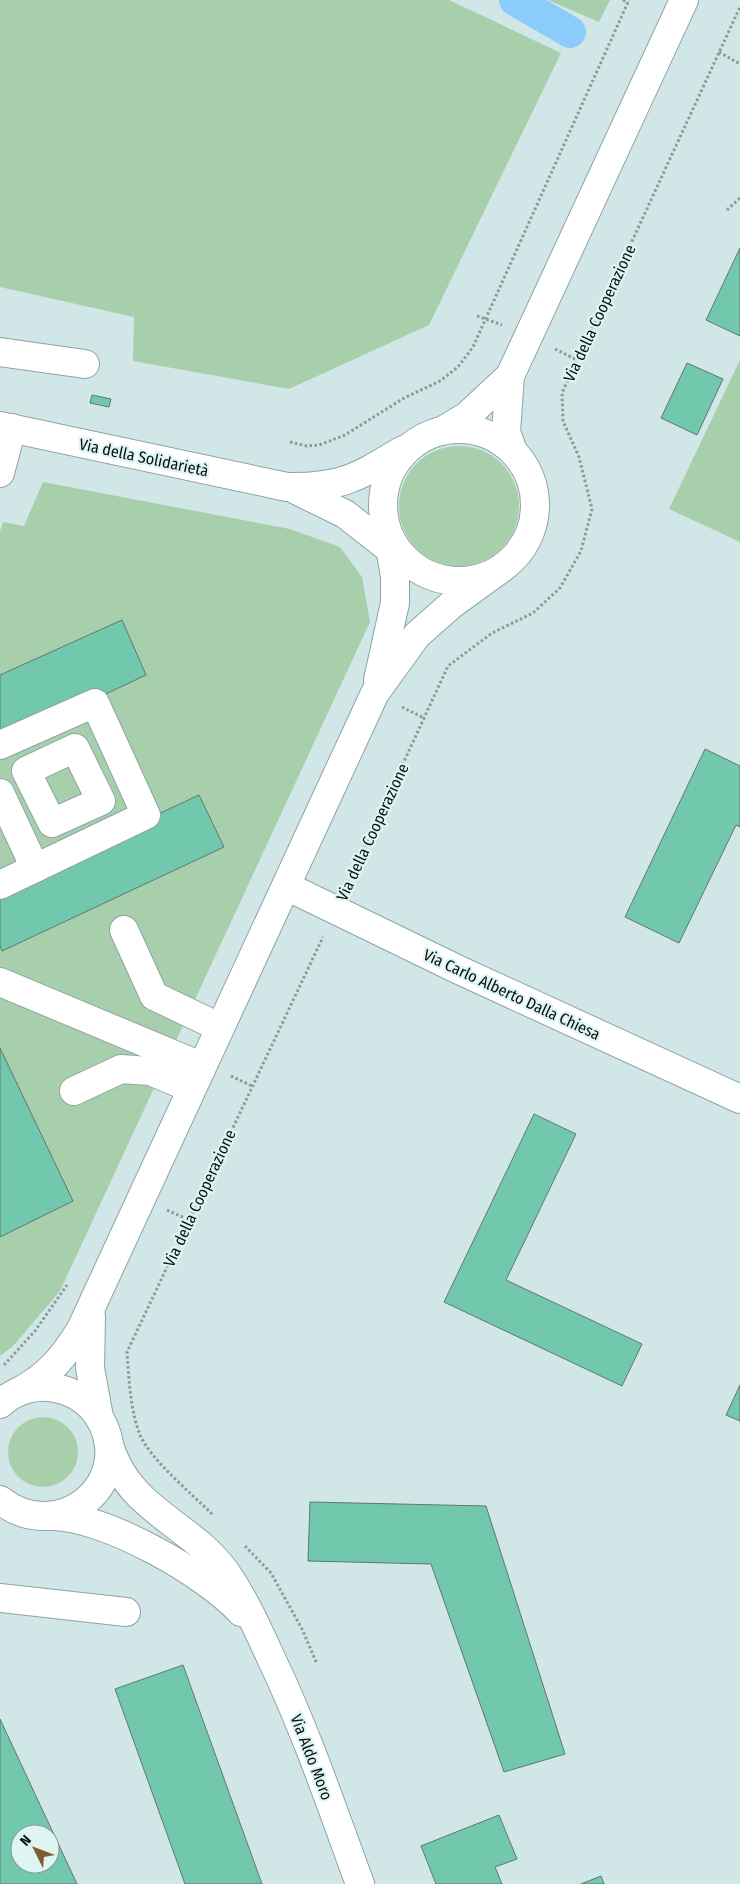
<svg xmlns="http://www.w3.org/2000/svg" width="740" height="1884" viewBox="0 0 740 1884" font-family="'Fira Sans Condensed',sans-serif">
<rect width="100%" height="100%" fill="#d1e7e7"/>
<g fill="#a8cfab">
<path d="M 0,0 L 449,0 L 561,53 L 429,325 L 289,389 L 133,361 L 134,317 L 0,287 Z"/>
<path d="M 548,0 L 610,0 L 599,22 Z"/>
<path d="M 740,360 L 740,542 L 669,509 Z"/>
<circle cx="459" cy="506" r="60"/>
<path d="M 43,482 L 290,529 L 340,547 L 362,577 L 370,622 L 60,1291 L 13,1346 L 0,1356 L 0,531 L 3,522 L 24,526 Z"/>
<circle cx="43" cy="1452" r="35"/>
</g>
<g fill="none" stroke-linecap="round" stroke-linejoin="round">
<path stroke="#8cccfc" stroke-width="32" d="M 515,0 L 570,32"/>
</g>
<g fill="#71c8ac" stroke="#63766f" fill-rule="evenodd">
<path d="M 740,248 L 740,336 L 706,320 Z"/>
<path d="M 687,363 L 723,379 L 697,435 L 661,418 Z"/>
<path d="M 92,395 L 111,399 L 109,407 L 90,403 Z"/>
<path d="M 122,620 L 146,675 L 0,744 L 0,675 Z"/>
<path d="M 705,749 L 740,766 L 740,827 L 736,825 L 679,943 L 625,917 Z"/>
<path d="M 199,795 L 224,847 L 2,951 L 0,946 L 0,888 Z"/>
<path d="M 0,1048 L 73,1201 L 0,1237 Z"/>
<path d="M 534,1114 L 576,1134 L 506,1280 L 642,1344 L 622,1386 L 444,1302 Z"/>
<path d="M 740,1385 L 740,1421 L 726,1415 Z"/>
<path d="M 310,1502 L 486,1506 L 565,1754 L 504,1772 L 431,1564 L 308,1561 Z"/>
<path d="M 183,1665 L 262,1884 L 185,1884 L 115,1689 Z"/>
<path d="M 0,1719 L 77,1884 L 0,1884 ZM 20,1834 L 50,1834 L 50,1864 L 20,1864 Z"/>
<path d="M 499,1815 L 517,1859 L 495,1867 L 502,1884 L 436,1884 L 421,1846 Z"/>
<path d="M 601,1876 L 604,1884 L 581,1884 Z"/>
</g>
<g fill="none" stroke-linecap="round" stroke-linejoin="round">
<g stroke="#8ea4a3" stroke-width="30">
<g id="minor">
<path d="M 0,352 L 85,364"/>
<path d="M 0,426 L 287,487 C 342,488 358,477 403,450"/>
<circle cx="459" cy="505" r="76"/>
<path d="M 442,431 L 467,416 L 510,376"/>
<path d="M 513,451 L 506,432 L 510,376 L 684,0"/>
<path d="M 0,473 L 12,428"/>
<path d="M 296,490 L 345,514 L 396,554"/>
<path d="M 378,680 L 395,603 L 395,577 L 389,540"/>
<path d="M 0,745 L 95,703 L 146,815 L 0,885"/>
<path d="M 75,748 L 101,801 L 52,823 L 26,771 Z"/>
<path d="M 0,793 L 35,868"/>
<path d="M 286,886 L 459,970 L 740,1099"/>
<path d="M 124,930 L 154,996 L 219,1027"/>
<path d="M 0,982 L 201,1066"/>
<path d="M 74,1091 L 121,1069 L 150,1071 L 191,1088"/>
<path d="M 91,1316 L 90,1368 L 99,1417"/>
<path d="M 20,1391 C 48,1376 65,1356 81,1329 L 375,693 L 417,635 L 451,605 L 502,568"/>
<path d="M 0,1404 C 16,1389 38,1383 60,1389 C 76,1393 90,1403 99,1417 C 138,1482 59,1547 0,1500"/>
<path d="M 108,1441 C 127,1512 190,1521 227,1574 C 245,1600 258,1630 271,1658 C 306,1731 332,1808 360,1884"/>
<path d="M 53,1516 C 106,1517 205,1573 241,1612"/>
<path d="M 0,1598 L 126,1612"/>
</g>
</g>
<g stroke="#8a9a9a" stroke-width="3" stroke-dasharray="2.5 2.5" stroke-linecap="butt">
<path d="M 623,0 L 628,3"/>
<path d="M 719,52 L 740,64"/>
<path d="M 727,210 L 740,198"/>
<path d="M 477,316 L 502,325"/>
<path d="M 555,349 L 577,360"/>
<path d="M 290,442 L 307,446 L 319,445 L 345,435 L 404,398 L 440,381 L 458,367 L 473,347 L 629,0"/>
<path d="M 402,707 L 424,718"/>
<path d="M 348,883 L 448,666 L 492,633 L 533,613 L 560,588 L 581,551 L 592,509 L 579,457 L 563,421 L 562,393 L 740,7"/>
<path d="M 231,1076 L 252,1086"/>
<path d="M 167,1210 L 189,1220"/>
<path d="M 4,1365 L 35,1331 L 67,1285"/>
<path d="M 212,1514 C 193,1495 150,1459 140,1435 C 130,1409 129,1379 127,1352 L 323,937"/>
<path d="M 245,1546 L 271,1573 L 302,1629 L 317,1664"/>
</g>
<use href="#minor" stroke="#fff" stroke-width="28"/>
</g>
<g text-anchor="middle" stroke-width="4.5" stroke-linejoin="round" paint-order="stroke">
<g font-size="16" fill="#0a1111" stroke="#def5f4">
<text transform="translate(599 313) rotate(-65)" y="6">Via della Cooperazione</text>
<text transform="translate(144 457) rotate(12)" y="6">Via della Solidarietà</text>
<text transform="translate(372 832) rotate(-65)" y="6">Via della Cooperazione</text>
<text transform="translate(512 994) rotate(25)" y="6">Via Carlo Alberto Dalla Chiesa</text>
<text transform="translate(199 1198) rotate(-65)" y="6">Via della Cooperazione</text>
<text transform="translate(312 1757) rotate(69)" y="6">Via Aldo Moro</text>
</g>
</g>
<g transform="translate(35 1849) rotate(312)"><circle r="24" fill="#def5f4" stroke="#899a99"/>
<path d="M0-4L9 19L0 12L-9 19Z" fill="#7c5e32"/>
<text y="-8" font-size="14" font-weight="bold" text-anchor="middle" fill="#0a1111">N</text>
</g>
</svg>
